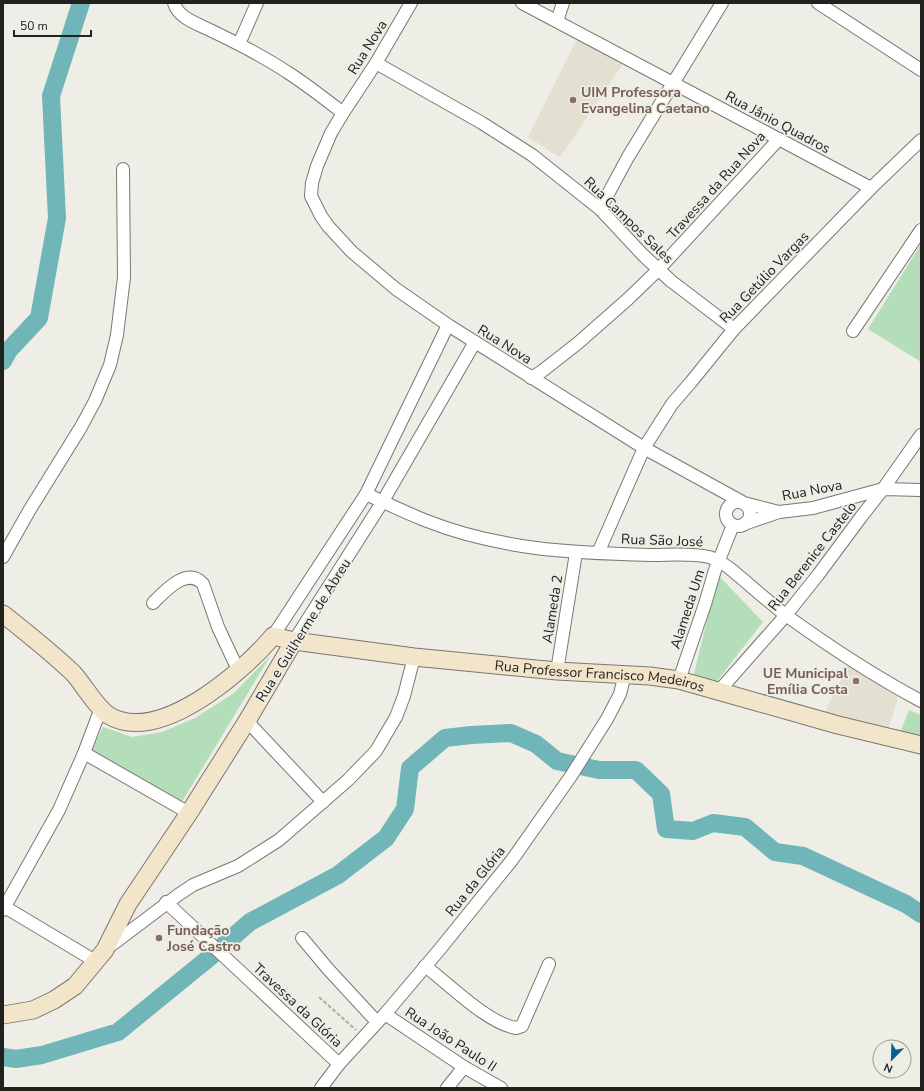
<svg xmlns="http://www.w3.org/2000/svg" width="924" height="1091" viewBox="0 0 924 1091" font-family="'Nunito Sans',sans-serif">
<rect width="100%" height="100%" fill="#eeede6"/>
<g fill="#e3e0d1">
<path d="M 577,39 L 623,64 L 560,157 L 528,137 Z"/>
<path d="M 848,665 L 898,697 L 889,728 L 824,714 Z"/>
</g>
<g fill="#b4deb9">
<path d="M 921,244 L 921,362 L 868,329 Z"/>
<path d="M 718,575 L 763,622 L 713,686 L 693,678 Z"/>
<path d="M 271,655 L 180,805 L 89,755 L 103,727 L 132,737 L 162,732 L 195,718 L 234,693 Z"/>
<path d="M 909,710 L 921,715 L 921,738 L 899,735 Z"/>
</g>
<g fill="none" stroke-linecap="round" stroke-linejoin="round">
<g stroke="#70b5b7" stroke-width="18">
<path d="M 3,361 L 9,350 L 39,318 L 57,218 L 51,96 L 81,3"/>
<path d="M 3,1057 L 16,1059 L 42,1055 L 118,1032 L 210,957 L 250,922 L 338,875 L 386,838 L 405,809 L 410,768 L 445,738 L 471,735 L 511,733 L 536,744 L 557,761 L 599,770 L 636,770 L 661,794 L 666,829 L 693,831 L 713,823 L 745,827 L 775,852 L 803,856 L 906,904 L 921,914"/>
</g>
<g stroke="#797771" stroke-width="14">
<g id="street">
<path d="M 174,3 C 178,18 198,24 212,31 C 237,43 263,56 287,72 C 306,84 325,99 343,113"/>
<path d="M 411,3 L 376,63 L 343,113 L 331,133 L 317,166 L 312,183 L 311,196 L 321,216 L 328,226 L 352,252 L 396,289 L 448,325 L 644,448 L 744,503 L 779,512 L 813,508 L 883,489 L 921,490"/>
<path d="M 522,3 L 871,188"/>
<path d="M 818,3 L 921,70"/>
<path d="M 557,21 L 563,3"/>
<path d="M 239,44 L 257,3"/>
<path d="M 376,63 L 482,123 L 532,155 L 600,209 L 643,255 L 671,281 L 734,329"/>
<path d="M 600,209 L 628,157 L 722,3"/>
<path d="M 853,331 L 921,230"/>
<path d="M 531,378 L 541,372 L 578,343 L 628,299 L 658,270 L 779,139"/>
<path d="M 366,494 C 386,503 406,513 427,521 C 462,535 499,543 536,548 C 574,553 613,554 652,555 C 671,555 691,553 709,557 C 716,559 722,563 728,567 C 748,583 767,601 787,616 C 830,647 874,676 921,701"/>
<circle cx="738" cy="514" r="12"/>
<path d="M 744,524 L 779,512"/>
<path d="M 598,553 L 644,448 L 672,404 L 691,382 L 734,329 L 871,188 L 921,140"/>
<path d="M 3,557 L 29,511 L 81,427 L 95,401 L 110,365 L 117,335 L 124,277 L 123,169"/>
<path d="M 153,603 C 165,591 187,566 203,584 L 218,627 L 239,672"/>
<path d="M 273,636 L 366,494 L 448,325"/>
<path d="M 294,641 L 383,501 L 475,342"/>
<path d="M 557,671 L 576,553"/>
<path d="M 679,680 L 705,604 L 715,570 L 733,525"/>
<path d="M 719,691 L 786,615 L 818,575 L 861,517 L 883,489 L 921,435"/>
<path d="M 247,721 L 323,802"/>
<path d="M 84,753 L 189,813"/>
<path d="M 166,902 L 339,1064"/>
<path d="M 3,906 L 95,961"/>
<path d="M 3,910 L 59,810 L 84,753 L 101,708"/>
<path d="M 302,938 L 328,969 L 377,1022"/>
<path d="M 109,947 L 178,895 L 193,885 L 238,866 L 279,840 L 348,780 L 376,751 L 396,717 L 404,696 L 414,657"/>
<path d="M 425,966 C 449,984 487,1023 516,1028 L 522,1026 L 549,964"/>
<path d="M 385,1014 L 464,1067 L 501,1088"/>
<path d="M 321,1088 L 339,1064 L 385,1014 L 440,949 L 512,860 L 571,776 L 607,719 L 620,694 L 625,674"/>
<path d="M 447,1088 L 464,1067"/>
</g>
</g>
<g stroke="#797771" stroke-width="19">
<g id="secondary">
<path id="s1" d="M 3,614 C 27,633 51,652 73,673 C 85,686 94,705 108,715 C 158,746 243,672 273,636 L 294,641 L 414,657 L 557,671 L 650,676 L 679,680 L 838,725 L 921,745"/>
<path d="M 3,1015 L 33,1010 L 54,1000 L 75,986 L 105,950 L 128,904 L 189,813 L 247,721 L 294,641"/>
</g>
</g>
<path stroke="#adaca7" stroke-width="2" stroke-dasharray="4 2" stroke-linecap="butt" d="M 319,997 L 356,1030"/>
<use href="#street" stroke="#fff" stroke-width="12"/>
<use href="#secondary" stroke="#f3e5c9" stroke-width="17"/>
</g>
<g fill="#8d6e63" stroke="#eeede6" stroke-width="1.5">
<circle cx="573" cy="100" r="4"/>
<circle cx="856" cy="681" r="4"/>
<circle cx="159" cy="938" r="4"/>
</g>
<g text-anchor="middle" stroke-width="3.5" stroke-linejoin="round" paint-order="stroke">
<g font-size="14" fill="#22211f" stroke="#eeede6">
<text transform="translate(367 47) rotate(-58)" y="5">Rua Nova</text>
<text transform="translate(778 122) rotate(28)" y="5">Rua Jânio Quadros</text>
<text transform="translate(716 185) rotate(-48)" y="5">Travessa da Rua Nova</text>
<text transform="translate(629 220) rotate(44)" y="5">Rua Campos Sales</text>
<text transform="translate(764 277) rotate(-46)" y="5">Rua Getúlio Vargas</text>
<text transform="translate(505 344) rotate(32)" y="5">Rua Nova</text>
<text transform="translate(812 490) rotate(-11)" y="5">Rua Nova</text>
<text transform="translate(662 540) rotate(2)" y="5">Rua São José</text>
<text transform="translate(812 556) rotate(-52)" y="5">Rua Berenice Castelo</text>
<text transform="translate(552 609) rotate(-81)" y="5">Alameda 2</text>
<text transform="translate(687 609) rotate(-72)" y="5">Alameda Um</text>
<text transform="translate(303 630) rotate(-58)" y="5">Rua e Guilherme de Abreu</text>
<text dy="5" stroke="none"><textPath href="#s1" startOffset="671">Rua Professor Francisco Medeiros</textPath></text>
<text transform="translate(475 881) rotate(-51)" y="5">Rua da Glória</text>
<text transform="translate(298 1005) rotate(43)" y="5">Travessa da Glória</text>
<text transform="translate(451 1039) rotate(33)" y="5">Rua João Paulo II</text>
</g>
<g font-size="14" font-weight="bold" fill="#785e54" stroke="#eeede6" text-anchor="start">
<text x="581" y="97">UIM Professora<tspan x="581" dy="16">Evangelina Caetano</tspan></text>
<text x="848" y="678" text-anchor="end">UE Municipal<tspan x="848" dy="16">Emília Costa</tspan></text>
<text x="167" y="935">Fundação<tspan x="167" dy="16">José Castro</tspan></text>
</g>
</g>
<rect width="924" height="1091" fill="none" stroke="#22211f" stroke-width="8"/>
<g transform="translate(892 1059) rotate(203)"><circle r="19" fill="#eeede6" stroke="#9c9b96"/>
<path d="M0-3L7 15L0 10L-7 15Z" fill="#066091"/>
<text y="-6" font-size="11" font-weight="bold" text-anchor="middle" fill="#22211f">N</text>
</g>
<path d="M14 30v6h77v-6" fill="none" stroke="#22211f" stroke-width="2"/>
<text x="20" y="30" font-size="12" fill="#22211f" stroke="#eeede6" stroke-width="3" paint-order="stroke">50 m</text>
</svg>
